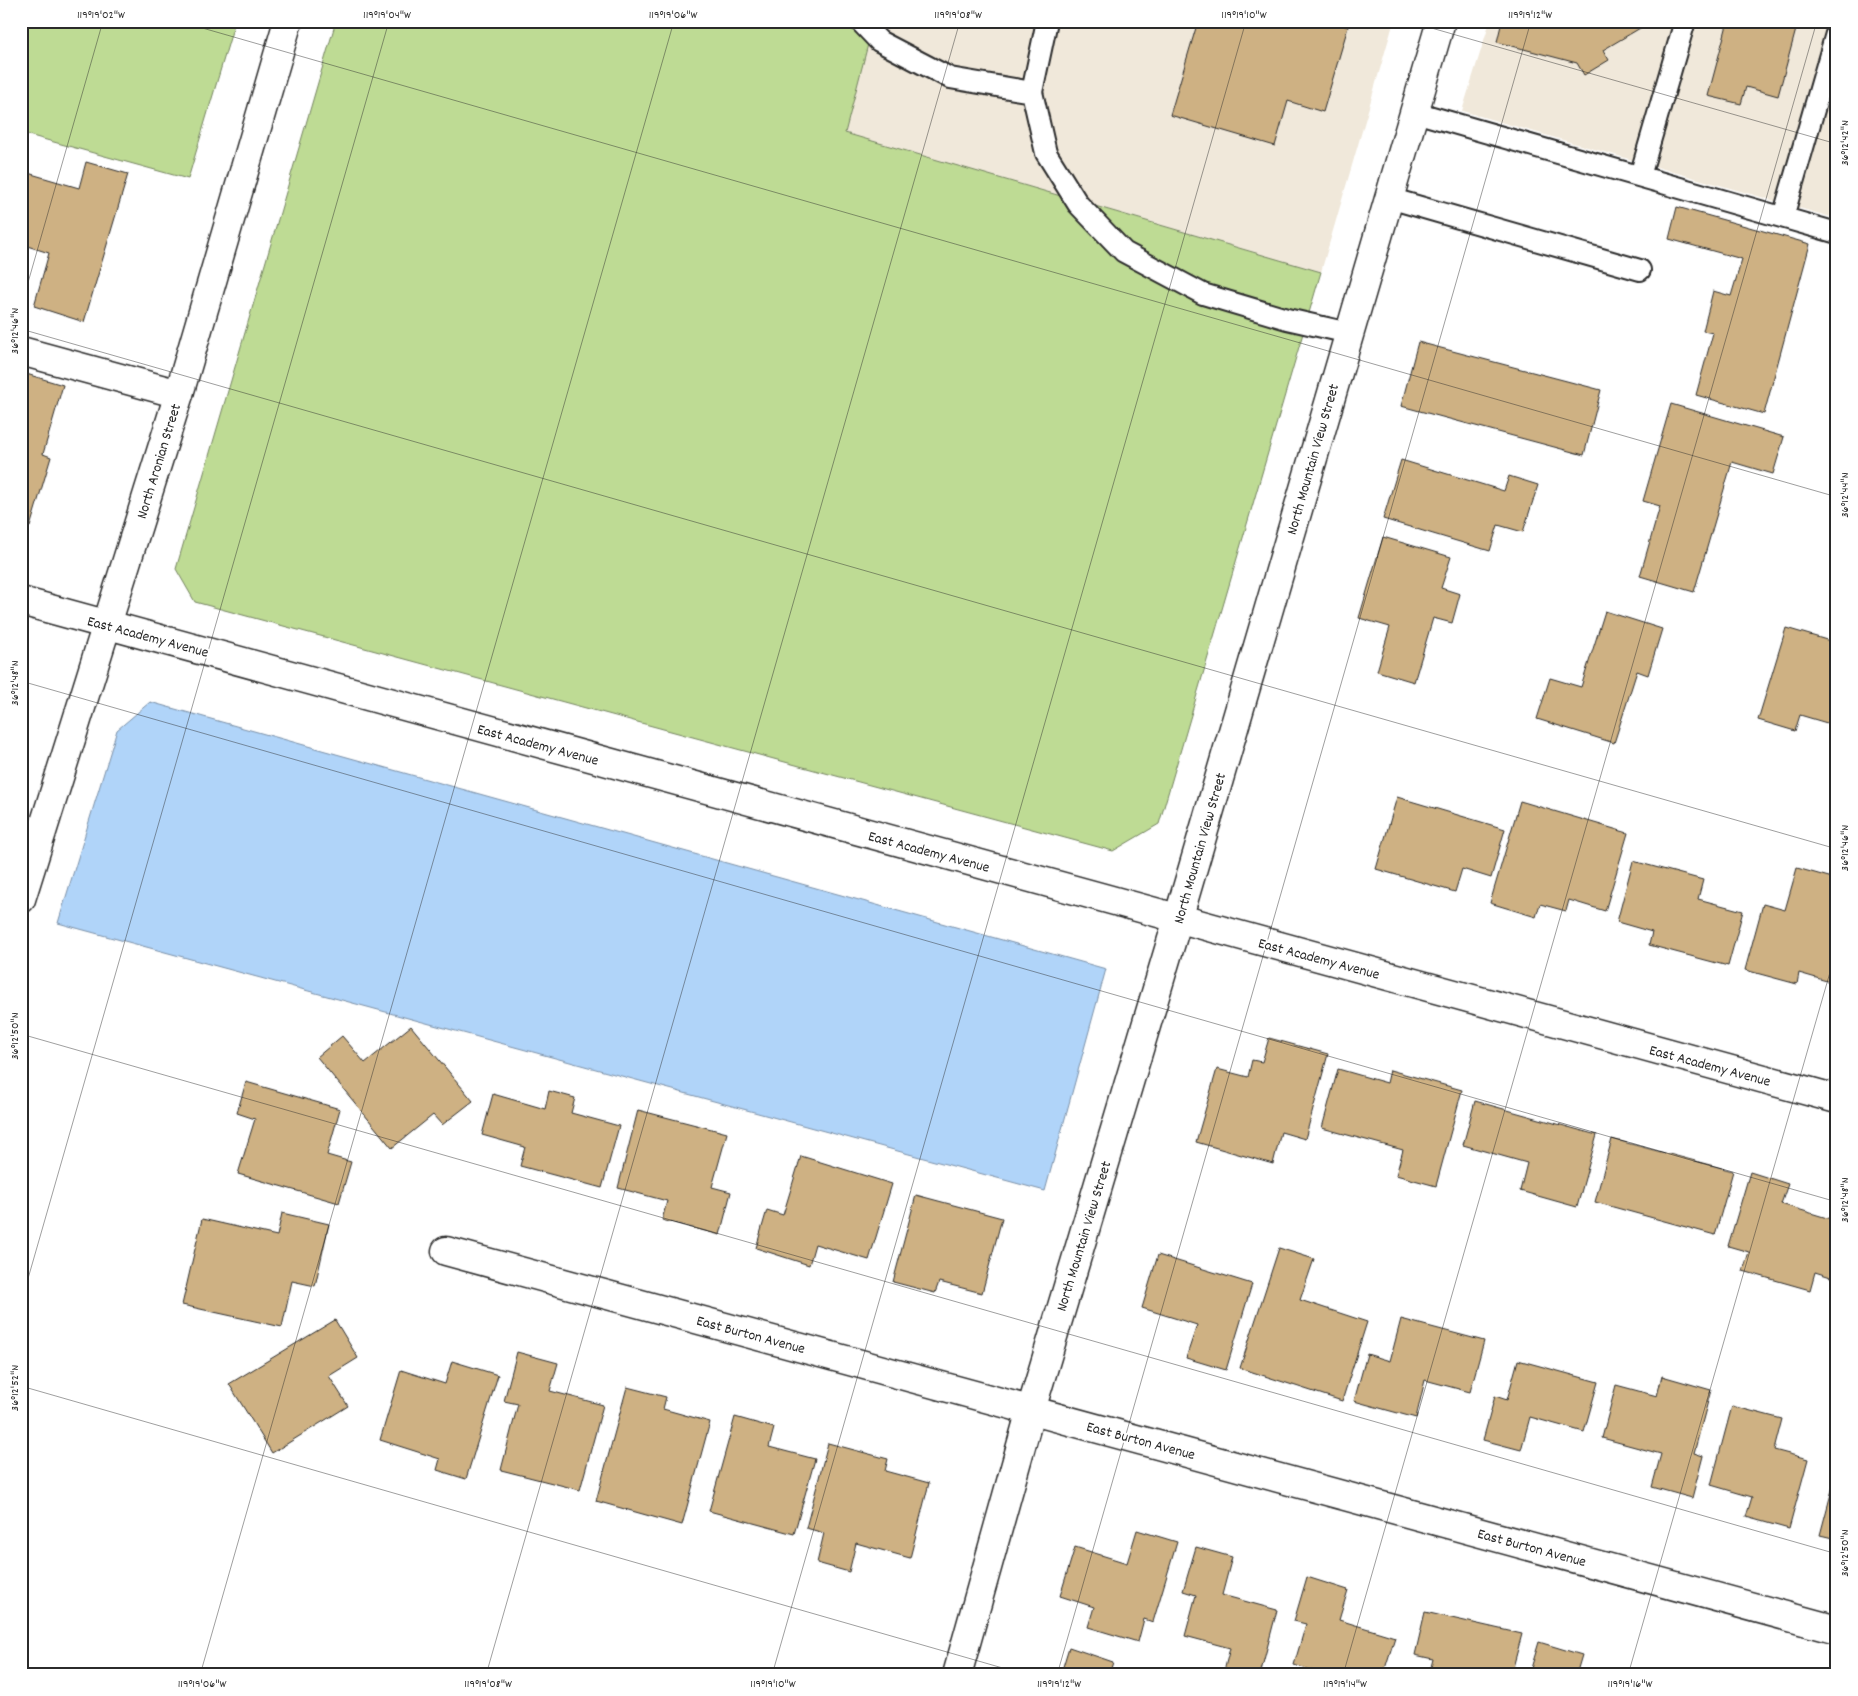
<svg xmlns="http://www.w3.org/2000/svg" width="1858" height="1696" viewBox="0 0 1858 1696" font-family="Dekko,sans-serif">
<rect width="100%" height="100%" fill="#fff"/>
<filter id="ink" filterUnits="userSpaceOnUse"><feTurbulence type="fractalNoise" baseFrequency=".02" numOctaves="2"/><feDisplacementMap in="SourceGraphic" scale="10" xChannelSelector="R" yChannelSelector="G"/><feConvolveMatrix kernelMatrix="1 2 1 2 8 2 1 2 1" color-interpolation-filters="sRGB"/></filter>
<g filter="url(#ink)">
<g fill="#f0e8da">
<path d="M 874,21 L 1394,21 L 1321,272 L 844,133 Z"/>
<path d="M 1490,21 L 1837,21 L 1837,219 L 1462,111 Z"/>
</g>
<g fill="#bedb94" stroke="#748360">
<path d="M 21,21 L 235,21 L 188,179 L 21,133 Z"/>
<path d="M 336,21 L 874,21 L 845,133 L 1321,272 L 1159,824 L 1113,851 L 195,602 L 176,569 Z"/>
</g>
<path fill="#b0d4f9" stroke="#7b90a7" d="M 150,702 L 1106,969 L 1045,1191 L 58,923 L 117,730 Z"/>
<g fill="#ceb183" stroke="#2b2b2b">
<path d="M 1198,21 L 1330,21 L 1348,27 L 1323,112 L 1288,101 L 1275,146 L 1170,115 Z"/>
<path d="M 1502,21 L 1652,21 L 1603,50 L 1609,60 L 1584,75 L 1577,63 L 1497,42 Z"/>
<path d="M 1728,21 L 1798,22 L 1778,96 L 1746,87 L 1741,104 L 1708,96 Z"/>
<path d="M 86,162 L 128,174 L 84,322 L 34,306 L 49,253 L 21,244 L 21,171 L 79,188 Z"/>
<path d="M 1677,207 L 1810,244 L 1764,414 L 1696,395 L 1713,333 L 1703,331 L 1713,291 L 1731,296 L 1742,259 L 1669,239 Z"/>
<path d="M 1418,342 L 1601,390 L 1584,455 L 1401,406 Z"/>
<path d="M 23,373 L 63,385 L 43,454 L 51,457 L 30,527 L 21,524 L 21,378 Z"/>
<path d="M 1671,404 L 1784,437 L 1773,474 L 1732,462 L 1694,592 L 1640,576 L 1660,506 L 1643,501 Z"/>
<path d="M 1401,460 L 1504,491 L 1509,476 L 1538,485 L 1523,532 L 1498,525 L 1490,551 L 1383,519 Z"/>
<path d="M 1383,537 L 1451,557 L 1441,588 L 1460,594 L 1452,623 L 1433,618 L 1414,682 L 1377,671 L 1390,627 L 1359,618 Z"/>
<path d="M 1605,611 L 1662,629 L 1648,675 L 1637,671 L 1614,743 L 1537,719 L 1550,678 L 1581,687 Z"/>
<path d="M 1786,628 L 1837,643 L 1837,726 L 1800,715 L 1795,731 L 1758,720 Z"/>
<path d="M 1397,797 L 1505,829 L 1491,878 L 1462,869 L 1455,892 L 1376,869 Z"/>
<path d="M 1520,801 L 1628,833 L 1605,911 L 1569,900 L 1566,911 L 1540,904 L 1536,917 L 1490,903 Z"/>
<path d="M 1633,861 L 1703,880 L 1698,899 L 1743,911 L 1728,966 L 1649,945 L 1652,932 L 1617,922 Z"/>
<path d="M 1797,868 L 1836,879 L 1837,876 L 1837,984 L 1799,973 L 1797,984 L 1745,970 L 1763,904 L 1785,910 Z"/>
<path d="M 411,1026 L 473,1101 L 442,1125 L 433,1115 L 392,1148 L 317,1057 L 342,1036 L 365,1063 Z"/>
<path d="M 1269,1038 L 1328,1054 L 1305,1139 L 1281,1132 L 1273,1164 L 1196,1142 L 1217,1069 L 1248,1077 L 1252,1060 L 1262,1062 Z"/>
<path d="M 1338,1069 L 1387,1083 L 1390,1070 L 1462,1090 L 1436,1186 L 1396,1175 L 1403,1150 L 1322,1128 Z"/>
<path d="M 246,1082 L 340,1109 L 327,1155 L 351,1162 L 339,1203 L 238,1174 L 255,1119 L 237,1113 Z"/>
<path d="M 549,1091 L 575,1098 L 571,1113 L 619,1126 L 602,1188 L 520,1166 L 525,1147 L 482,1135 L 493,1094 L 545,1109 Z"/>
<path d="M 1475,1101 L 1597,1135 L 1577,1207 L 1520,1191 L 1527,1163 L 1463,1145 Z"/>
<path d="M 638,1110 L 727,1133 L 712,1187 L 731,1192 L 720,1235 L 662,1220 L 667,1201 L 618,1188 Z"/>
<path d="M 1612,1139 L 1733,1171 L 1715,1235 L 1595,1202 Z"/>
<path d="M 801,1156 L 892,1184 L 869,1260 L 815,1244 L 809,1265 L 756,1248 L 767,1210 L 783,1215 Z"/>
<path d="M 1750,1172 L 1788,1184 L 1781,1204 L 1837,1221 L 1837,1279 L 1815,1272 L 1810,1290 L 1743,1271 L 1749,1252 L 1728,1246 Z"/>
<path d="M 916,1195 L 1002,1218 L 982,1293 L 939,1282 L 935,1293 L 893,1282 Z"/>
<path d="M 282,1213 L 329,1224 L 315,1286 L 292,1281 L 282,1327 L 182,1305 L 202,1219 L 277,1236 Z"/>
<path d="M 1279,1248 L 1314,1259 L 1300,1300 L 1367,1322 L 1342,1401 L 1240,1368 Z"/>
<path d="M 1158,1255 L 1252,1284 L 1226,1370 L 1186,1358 L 1197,1325 L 1142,1308 Z"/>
<path d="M 1401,1319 L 1484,1341 L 1470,1392 L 1425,1380 L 1416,1418 L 1354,1401 L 1367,1354 L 1390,1361 Z"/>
<path d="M 335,1320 L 358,1358 L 329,1376 L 348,1406 L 272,1453 L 229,1384 Z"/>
<path d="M 517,1352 L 558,1363 L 550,1391 L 603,1405 L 580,1490 L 501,1470 L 518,1404 L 504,1401 Z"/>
<path d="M 1518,1360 L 1598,1382 L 1584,1432 L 1530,1417 L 1521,1450 L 1483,1440 L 1495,1396 L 1507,1400 Z"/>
<path d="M 452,1361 L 498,1375 L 466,1479 L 437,1470 L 440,1459 L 380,1440 L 401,1370 L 445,1384 Z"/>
<path d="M 1662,1376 L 1711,1390 L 1694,1453 L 1703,1456 L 1692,1498 L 1652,1487 L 1661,1454 L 1602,1438 L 1616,1385 L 1657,1396 Z"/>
<path d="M 627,1387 L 666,1397 L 663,1409 L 710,1422 L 682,1525 L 596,1501 Z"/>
<path d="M 1732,1406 L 1782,1419 L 1774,1450 L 1808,1459 L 1789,1529 L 1746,1517 L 1752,1497 L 1711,1485 Z"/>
<path d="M 735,1417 L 774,1428 L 769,1447 L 815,1459 L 794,1534 L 709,1511 Z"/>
<path d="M 828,1443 L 888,1459 L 885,1471 L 929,1483 L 910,1558 L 856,1543 L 849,1572 L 817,1563 L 824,1533 L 806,1528 Z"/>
<path d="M 1837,1471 L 1837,1539 L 1820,1535 Z"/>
<path d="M 1137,1530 L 1177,1542 L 1153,1622 L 1144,1619 L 1138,1642 L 1088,1627 L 1094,1607 L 1060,1596 L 1075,1547 L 1127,1563 Z"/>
<path d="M 1196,1547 L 1232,1557 L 1222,1595 L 1277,1610 L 1260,1675 L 1223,1675 L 1230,1648 L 1185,1636 L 1196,1595 L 1183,1591 Z"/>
<path d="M 1307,1577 L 1348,1590 L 1339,1620 L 1395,1637 L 1383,1675 L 1327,1675 L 1294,1665 L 1306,1624 L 1294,1621 Z"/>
<path d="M 1425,1612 L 1522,1634 L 1511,1675 L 1429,1675 L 1433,1659 L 1415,1655 Z"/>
<path d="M 1539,1642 L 1582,1655 L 1576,1675 L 1529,1675 Z"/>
<path d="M 1069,1647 L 1113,1662 L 1109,1675 L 1074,1675 L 1062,1670 Z"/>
</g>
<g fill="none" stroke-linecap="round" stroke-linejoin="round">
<g stroke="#2b2b2b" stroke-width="24">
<g id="lane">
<path d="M 860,21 L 879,41 L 950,78 L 1032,92"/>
<path d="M 1047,21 L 1032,92 L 1046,153 L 1078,204 L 1124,252 L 1203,294 L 1287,319 L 1349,333"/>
<path d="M 1415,112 L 1837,233"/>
<path d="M 1640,176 L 1685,21"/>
<path d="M 1389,198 L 1640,270"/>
<path d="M 1783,217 L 1837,30"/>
</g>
</g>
<g stroke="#2b2b2b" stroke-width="31">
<g id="street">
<path d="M 21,351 L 179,394"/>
<path d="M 21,601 L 1837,1099"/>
<path d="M 21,899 L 179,394 L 288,21"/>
<path d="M 446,1251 L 1837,1630"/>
<path d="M 957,1675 L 1031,1410 L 1178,919 L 1441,21"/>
</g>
</g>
<use href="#lane" stroke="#fff" stroke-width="20"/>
<use href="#street" stroke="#fff" stroke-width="28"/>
</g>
</g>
<path fill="none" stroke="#2b2b2b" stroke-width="1" stroke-opacity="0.45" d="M 178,21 L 1837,497M 1407,21 L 1837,144M 21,307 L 103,21M 21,329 L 1837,849M 21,681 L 1837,1202M 21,1034 L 1837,1554M 21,1303 L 389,21M 21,1386 L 1027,1675M 200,1675 L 674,21M 486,1675 L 960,21M 772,1675 L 1246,21M 1057,1675 L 1531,21M 1343,1675 L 1817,21M 1628,1675 L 1837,948"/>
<g text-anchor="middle" stroke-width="4" stroke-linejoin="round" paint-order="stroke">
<g font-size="15" fill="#2b2b2b" stroke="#fff">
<text transform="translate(1312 459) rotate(-74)" y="5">North Mountain View Street</text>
<text transform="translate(158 461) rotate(-73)" y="5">North Aronian Street</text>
<text transform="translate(148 636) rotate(15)" y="5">East Academy Avenue</text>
<text transform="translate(538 744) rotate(15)" y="5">East Academy Avenue</text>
<text transform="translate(1199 848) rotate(-74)" y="5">North Mountain View Street</text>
<text transform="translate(929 851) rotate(15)" y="5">East Academy Avenue</text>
<text transform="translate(1319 958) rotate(15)" y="5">East Academy Avenue</text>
<text transform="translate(1710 1065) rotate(15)" y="5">East Academy Avenue</text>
<text transform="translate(1083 1236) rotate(-73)" y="5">North Mountain View Street</text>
<text transform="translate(751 1334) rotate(15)" y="5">East Burton Avenue</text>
<text transform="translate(1141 1440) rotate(15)" y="5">East Burton Avenue</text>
<text transform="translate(1532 1547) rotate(15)" y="5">East Burton Avenue</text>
</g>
</g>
<rect width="1858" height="1696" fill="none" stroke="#fff" stroke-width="55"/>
<rect x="28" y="28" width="1802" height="1640" fill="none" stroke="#2b2b2b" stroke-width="2"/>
<g font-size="12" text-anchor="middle" fill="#2b2b2b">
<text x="101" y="18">119°19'02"W</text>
<text x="387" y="18">119°19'04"W</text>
<text x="673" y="18">119°19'06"W</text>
<text x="958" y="18">119°19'08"W</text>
<text x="1244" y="18">119°19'10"W</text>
<text x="1530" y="18">119°19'12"W</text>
<text transform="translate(1844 143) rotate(-90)" y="4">36°12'42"N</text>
<text transform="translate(14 331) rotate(-90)" y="4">36°12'46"N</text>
<text transform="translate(1844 495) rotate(-90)" y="4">36°12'44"N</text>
<text transform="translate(14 683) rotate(-90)" y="4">36°12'48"N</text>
<text transform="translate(1844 848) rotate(-90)" y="4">36°12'46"N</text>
<text transform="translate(14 1036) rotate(-90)" y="4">36°12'50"N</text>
<text transform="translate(1844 1200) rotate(-90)" y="4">36°12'48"N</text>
<text transform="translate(14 1388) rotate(-90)" y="4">36°12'52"N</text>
<text transform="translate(1844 1553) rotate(-90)" y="4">36°12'50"N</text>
<text x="202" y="1687">119°19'06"W</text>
<text x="488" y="1687">119°19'08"W</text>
<text x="773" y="1687">119°19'10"W</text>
<text x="1059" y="1687">119°19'12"W</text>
<text x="1345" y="1687">119°19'14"W</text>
<text x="1630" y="1687">119°19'16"W</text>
</g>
</svg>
